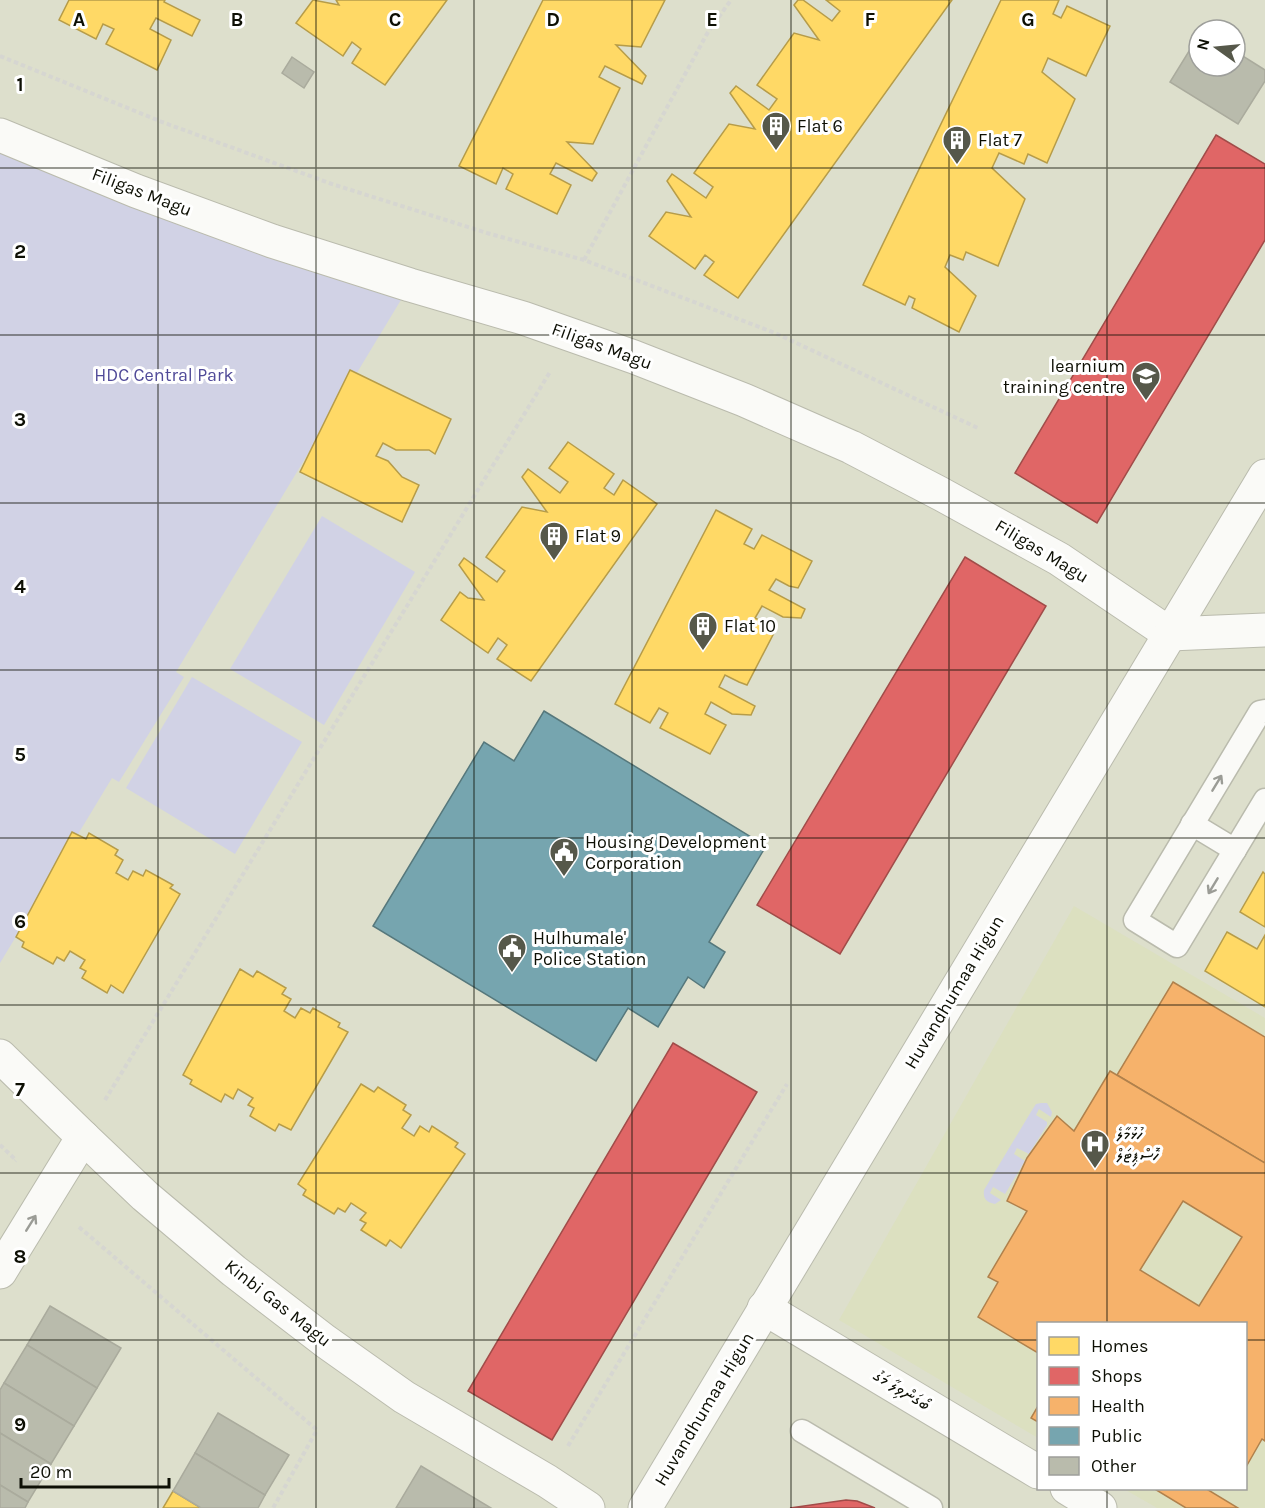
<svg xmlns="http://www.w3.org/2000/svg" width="1265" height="1508" viewBox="0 0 1265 1508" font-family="Karla,'Noto Sans Thaana',sans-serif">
<rect width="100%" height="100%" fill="#dddfcc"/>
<path fill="#dce0c0" d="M 1074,906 L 1265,1018 L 1265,1508 L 1157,1508 L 1124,1489 L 1246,1488 L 1246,1324 L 1038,1324 L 1038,1438 L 839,1320 Z"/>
<g fill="#d1d2e5">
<path d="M 0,135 L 410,285 L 176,672 L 184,677 L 119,782 L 112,778 L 0,963 Z"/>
<path d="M 322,516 L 415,572 L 324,725 L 230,669 Z"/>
<path d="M 192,677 L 302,742 L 235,854 L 126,788 Z"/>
<path d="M 1041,1103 L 1047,1103 L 1052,1112 L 1051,1117 L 1039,1109 L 1036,1115 L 1047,1122 L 1047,1125 L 1029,1154 L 1017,1148 L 1014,1154 L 1025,1161 L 1005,1194 L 993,1187 L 990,1193 L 1001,1200 L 995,1204 C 986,1202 983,1199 984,1190 L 1032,1110 L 1036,1104 Z"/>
</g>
<g fill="#ffd966" stroke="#b69c49" stroke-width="1.5">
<path d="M 69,0 L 165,0 L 164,2 L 200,20 L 192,36 L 156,18 L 150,29 L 171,40 L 157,70 L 106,44 L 114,29 L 103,24 L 96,39 L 59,20 Z"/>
<path d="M 313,0 L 339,5 L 336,0 L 447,0 L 385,85 L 352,63 L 361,49 L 352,42 L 343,56 L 296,23 Z"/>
<path d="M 543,0 L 665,0 L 641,47 L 616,45 L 646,76 L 642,84 L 605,66 L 599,77 L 620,88 L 593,144 L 567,142 L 597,173 L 592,181 L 556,163 L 550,174 L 571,185 L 557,214 L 506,189 L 513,174 L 503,168 L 496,184 L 459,166 Z"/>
<path d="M 798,0 L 803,0 L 832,21 L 840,11 L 826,0 L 952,0 L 738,298 L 704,275 L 714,262 L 705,255 L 695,269 L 649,236 L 666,212 L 691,217 L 667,181 L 672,174 L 706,198 L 713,187 L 694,173 L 729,124 L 755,129 L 730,93 L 736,86 L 769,110 L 777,99 L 757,85 L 794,33 L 819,40 L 794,5 Z"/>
<path d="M 1001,0 L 1059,0 L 1053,14 L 1061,18 L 1067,6 L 1110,26 L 1086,76 L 1048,58 L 1042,72 L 1075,99 L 1047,163 L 1028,154 L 1024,164 L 999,153 L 992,168 L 1025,199 L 998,266 L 966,252 L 963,260 L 950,255 L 945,267 L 976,296 L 959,332 L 912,308 L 915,299 L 909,296 L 905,305 L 863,285 Z"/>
<path d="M 350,370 L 451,419 L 435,454 L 429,450 L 396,450 L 383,443 L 376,456 L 388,461 L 402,477 L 419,485 L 402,522 L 300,472 Z"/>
<path d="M 568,442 L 614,474 L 604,488 L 614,495 L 623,480 L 657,504 L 531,681 L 497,659 L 507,645 L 498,638 L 488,653 L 441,620 L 460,592 L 468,598 L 484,600 L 459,565 L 464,558 L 497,582 L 505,571 L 486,557 L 522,507 L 547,512 L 522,477 L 528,469 L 560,493 L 568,482 L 549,468 Z"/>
<path d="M 716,510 L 752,529 L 744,544 L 754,549 L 762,535 L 812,561 L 798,588 L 789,586 L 776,579 L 769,590 L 805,609 L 801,618 L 783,617 L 762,606 L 755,618 L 776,629 L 747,685 L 739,682 L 725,675 L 719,687 L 755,706 L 751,715 L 732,714 L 711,702 L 705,714 L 726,725 L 710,754 L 660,728 L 668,713 L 659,708 L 650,723 L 615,704 Z"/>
<path d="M 72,832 L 86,839 L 89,833 L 118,850 L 115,855 L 123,860 L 116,873 L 128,880 L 133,871 L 143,876 L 146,870 L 173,885 L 170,888 L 180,894 L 123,993 L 111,985 L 107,993 L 82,978 L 86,971 L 80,968 L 85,960 L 70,951 L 64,961 L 57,957 L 53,964 L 22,947 L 24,942 L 16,937 Z"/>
<path d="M 1263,872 L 1265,874 L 1265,927 L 1240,912 Z"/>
<path d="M 1227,932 L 1257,949 L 1265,935 L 1265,1007 L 1205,971 Z"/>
<path d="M 240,969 L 253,977 L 257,971 L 286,988 L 282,994 L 291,999 L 284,1011 L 295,1018 L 301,1008 L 310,1013 L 313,1008 L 340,1023 L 338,1027 L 348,1032 L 291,1130 L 279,1124 L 275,1131 L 250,1116 L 254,1108 L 248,1105 L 253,1098 L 238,1089 L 233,1099 L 225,1094 L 221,1102 L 190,1084 L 192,1080 L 183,1075 Z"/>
<path d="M 361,1084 L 374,1092 L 378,1087 L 406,1105 L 403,1110 L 411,1115 L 402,1128 L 414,1136 L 420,1126 L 429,1132 L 432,1126 L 458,1143 L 455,1147 L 465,1154 L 401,1248 L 390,1240 L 386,1246 L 361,1230 L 366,1223 L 360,1220 L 366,1213 L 351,1203 L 345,1212 L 338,1208 L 334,1214 L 303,1195 L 306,1190 L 298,1184 Z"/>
<path d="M 173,1491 L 201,1508 L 163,1508 Z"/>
</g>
<g fill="#e06666" stroke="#a14c49" stroke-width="1.5">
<path d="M 1216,135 L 1265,164 L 1265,240 L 1097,523 L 1015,473 Z"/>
<path d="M 965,557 L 1046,606 L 840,954 L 757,905 Z"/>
<path d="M 673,1043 L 757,1092 L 552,1440 L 468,1391 Z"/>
<path d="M 846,1500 L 857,1501 L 875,1508 L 790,1508 Z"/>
</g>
<g fill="#f6b26b" stroke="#b0814c" stroke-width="1.5" fill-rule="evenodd">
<path d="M 1173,982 L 1265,1037 L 1265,1163 L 1117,1075 Z"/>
<path d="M 1110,1071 L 1265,1163 L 1265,1441 L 1262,1439 L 1246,1467 L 1246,1324 L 1038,1324 L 1038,1353 L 978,1317 L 998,1282 L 988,1277 L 1027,1211 L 1007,1201 L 1027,1158 L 1057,1116 L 1074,1131 ZM 1183,1201 L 1242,1237 L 1199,1306 L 1140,1270 Z"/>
<path d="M 1038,1406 L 1038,1422 L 1031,1418 Z"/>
<path d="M 1153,1488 L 1205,1488 L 1238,1508 L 1186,1508 Z"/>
</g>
<path fill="#76a5af" stroke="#56787c" stroke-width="1.5" d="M 544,711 L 766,846 L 709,942 L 725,952 L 704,988 L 688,977 L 658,1027 L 628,1008 L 596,1061 L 373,926 L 484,742 L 514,761 Z"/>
<g fill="#b9bbac" stroke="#aaab9d" stroke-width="1.5">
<path d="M 1199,35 L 1199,66 L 1235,66 L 1235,51 L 1265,70 L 1265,81 L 1238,124 L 1170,82 Z"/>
<path d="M 292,57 L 314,72 L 304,88 L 282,73 Z"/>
<path d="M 50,1306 L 121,1348 L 97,1388 L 27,1345 Z"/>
<path d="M 27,1345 L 97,1388 L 74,1426 L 4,1383 Z"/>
<path d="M 4,1383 L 74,1426 L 51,1464 L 0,1433 L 0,1390 Z"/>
<path d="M 218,1413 L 289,1455 L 265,1495 L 195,1453 Z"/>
<path d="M 0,1433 L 51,1464 L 28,1502 L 0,1485 Z"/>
<path d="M 195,1453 L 265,1495 L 258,1508 L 201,1508 L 173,1491 Z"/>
<path d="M 421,1466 L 491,1508 L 396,1508 Z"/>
<path d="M 0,1485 L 28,1502 L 25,1508 L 0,1508 Z"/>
</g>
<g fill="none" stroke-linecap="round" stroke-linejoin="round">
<g stroke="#babbad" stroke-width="25">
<g id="service">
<path d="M 1265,711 L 1260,712 L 1135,920 L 1177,946 L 1265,800"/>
<path d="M 1192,824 L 1235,850"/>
<path d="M 802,1431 L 931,1508"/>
</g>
</g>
<g stroke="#babbad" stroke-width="35">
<g id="minor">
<path d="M 0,135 L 136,191 L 272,241 L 410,285 L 523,318 L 634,357 L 744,400 L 851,447 L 941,494 L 1059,559 L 1170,634 L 1265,630"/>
<path d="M 0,1056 L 83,1137 L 145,1196 L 234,1271 L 325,1341 L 404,1397 L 547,1481 L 588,1508"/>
<path d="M 0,1272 L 83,1137"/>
<path d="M 764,1308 L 1038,1472"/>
<path d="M 1067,1488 L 1100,1508"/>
</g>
</g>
<g stroke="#babbad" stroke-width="35">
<path id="tertiary" d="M 645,1508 L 1265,476"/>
</g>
<g stroke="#d6d6d1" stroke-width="4" stroke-dasharray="4.5 3" stroke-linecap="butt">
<path d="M 0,56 L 162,122 L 332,184 L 487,233 L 584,260 L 775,333 L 980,429"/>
<path d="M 584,260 L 708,32 L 731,0"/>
<path d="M 105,1100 L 550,372"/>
<path d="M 0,1145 L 16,1160 L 15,1161"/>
<path d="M 79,1227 L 317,1430 L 273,1508"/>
<path d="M 568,1446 L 787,1084"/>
</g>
<use href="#service" stroke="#fafaf7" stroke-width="22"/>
<use href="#minor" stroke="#fafaf7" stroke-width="33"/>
<use href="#tertiary" stroke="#fafaf7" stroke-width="33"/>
</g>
<defs><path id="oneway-shaft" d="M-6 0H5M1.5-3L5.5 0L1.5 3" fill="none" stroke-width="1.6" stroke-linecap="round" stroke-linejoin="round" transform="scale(1.5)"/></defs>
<g stroke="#9b9c96">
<use href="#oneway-shaft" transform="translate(1217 783) rotate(-59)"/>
<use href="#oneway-shaft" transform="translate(1213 886) rotate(121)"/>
<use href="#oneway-shaft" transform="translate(31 1223) rotate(-58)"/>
</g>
<path fill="none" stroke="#0d0f04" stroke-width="1.5" stroke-opacity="0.55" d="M 158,0 L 158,1508M 316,0 L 316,1508M 474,0 L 474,1508M 632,0 L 632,1508M 791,0 L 791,1508M 949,0 L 949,1508M 1107,0 L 1107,1324M 0,168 L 1265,168M 0,335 L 1265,335M 0,503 L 1265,503M 0,670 L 1265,670M 0,838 L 1265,838M 0,1005 L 1265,1005M 0,1173 L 1265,1173M 0,1340 L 1038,1340M 1246,1340 L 1265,1340M 1107,1488 L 1107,1508"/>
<defs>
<g id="building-pin" transform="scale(1.5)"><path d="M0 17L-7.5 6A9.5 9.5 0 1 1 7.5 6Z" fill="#56584a" stroke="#fff"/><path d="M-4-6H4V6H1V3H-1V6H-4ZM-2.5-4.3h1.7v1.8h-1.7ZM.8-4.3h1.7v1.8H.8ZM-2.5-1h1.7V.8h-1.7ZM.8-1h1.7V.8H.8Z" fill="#fff"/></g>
<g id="school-pin" transform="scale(1.5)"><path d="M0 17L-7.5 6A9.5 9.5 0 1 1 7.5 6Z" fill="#56584a" stroke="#fff"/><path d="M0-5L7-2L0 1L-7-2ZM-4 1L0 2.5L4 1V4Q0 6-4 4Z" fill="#fff"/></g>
<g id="civic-pin" transform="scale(1.5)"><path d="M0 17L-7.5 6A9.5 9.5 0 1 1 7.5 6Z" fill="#56584a" stroke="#fff"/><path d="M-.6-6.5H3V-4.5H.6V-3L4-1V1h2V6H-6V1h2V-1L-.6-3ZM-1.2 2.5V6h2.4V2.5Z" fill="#fff"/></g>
<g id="hospital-pin" transform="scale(1.5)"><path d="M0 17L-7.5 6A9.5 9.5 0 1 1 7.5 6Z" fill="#56584a" stroke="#fff"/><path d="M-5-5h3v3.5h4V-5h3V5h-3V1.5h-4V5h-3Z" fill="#fff"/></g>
</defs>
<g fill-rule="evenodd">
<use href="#building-pin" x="776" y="126"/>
<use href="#building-pin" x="957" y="140"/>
<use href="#school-pin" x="1146" y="376"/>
<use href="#building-pin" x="554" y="536"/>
<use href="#building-pin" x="703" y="626"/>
<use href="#civic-pin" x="564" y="852"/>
<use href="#civic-pin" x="512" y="948"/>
<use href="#hospital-pin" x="1095" y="1144"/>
</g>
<g text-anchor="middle" stroke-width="6" stroke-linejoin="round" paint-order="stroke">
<g font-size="18" fill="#0d0f04" stroke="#fff" text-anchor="start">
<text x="797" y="132">Flat 6</text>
<text x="978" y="146">Flat 7</text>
<text x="1125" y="372" text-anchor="end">learnium<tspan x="1125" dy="21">training centre</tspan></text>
<text x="575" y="542">Flat 9</text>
<text x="724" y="632">Flat 10</text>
<text x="585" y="848">Housing Development<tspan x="585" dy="21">Corporation</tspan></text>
<text x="533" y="944">Hulhumale'<tspan x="533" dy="21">Police Station</tspan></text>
<text x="1116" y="1140">ހުޅުމާލެ<tspan x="1116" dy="21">ހޮސްޕިޓަލް</tspan></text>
</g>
<g font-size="18" fill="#0d0f04" stroke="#fff">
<text transform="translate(142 192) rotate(21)" y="6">Filigas Magu</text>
<text transform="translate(602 346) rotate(20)" y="6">Filigas Magu</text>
<text transform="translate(1042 551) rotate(31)" y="6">Filigas Magu</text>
<text transform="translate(954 992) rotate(-59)" y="6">Huvandhumaa Higun</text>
<text transform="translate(278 1303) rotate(38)" y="6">Kinbi Gas Magu</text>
<text transform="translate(902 1390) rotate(31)" y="6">ބޯގަންވިލާ މަގު</text>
<text transform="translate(704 1409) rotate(-59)" y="6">Huvandhumaa Higun</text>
</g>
<g font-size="18" fill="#504a98" stroke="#fff">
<text x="164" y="381">HDC Central Park</text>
</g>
</g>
<g font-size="20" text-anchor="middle" font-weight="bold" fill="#0d0f04" stroke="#fff" stroke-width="6" stroke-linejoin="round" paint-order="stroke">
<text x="79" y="26">A</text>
<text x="237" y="26">B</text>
<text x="395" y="26">C</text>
<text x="553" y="26">D</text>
<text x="712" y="26">E</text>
<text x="870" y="26">F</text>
<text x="1028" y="26">G</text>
<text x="20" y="91">1</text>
<text x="20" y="258">2</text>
<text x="20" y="426">3</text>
<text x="20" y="593">4</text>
<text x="20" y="761">5</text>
<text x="20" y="928">6</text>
<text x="20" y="1096">7</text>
<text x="20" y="1263">8</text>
<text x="20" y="1431">9</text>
</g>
<rect x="1037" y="1322" width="210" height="168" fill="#ffffff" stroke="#9e9f9b" stroke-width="1.5"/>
<rect x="1049" y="1337" width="30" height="18" fill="#ffd966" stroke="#9e9f9b" stroke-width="1.5"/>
<text x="1091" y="1352" font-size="18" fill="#0d0f04">Homes</text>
<rect x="1049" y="1367" width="30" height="18" fill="#e06666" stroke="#9e9f9b" stroke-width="1.5"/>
<text x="1091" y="1382" font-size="18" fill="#0d0f04">Shops</text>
<rect x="1049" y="1397" width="30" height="18" fill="#f6b26b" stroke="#9e9f9b" stroke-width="1.5"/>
<text x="1091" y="1412" font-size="18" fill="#0d0f04">Health</text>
<rect x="1049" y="1427" width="30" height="18" fill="#76a5af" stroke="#9e9f9b" stroke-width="1.5"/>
<text x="1091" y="1442" font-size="18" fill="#0d0f04">Public</text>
<rect x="1049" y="1457" width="30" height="18" fill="#b9bbac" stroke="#9e9f9b" stroke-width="1.5"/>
<text x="1091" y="1472" font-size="18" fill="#0d0f04">Other</text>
<g transform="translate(1217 48) rotate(285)"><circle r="28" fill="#ffffff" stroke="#9e9f9b" stroke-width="1.5"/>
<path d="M0-4.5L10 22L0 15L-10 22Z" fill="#56584a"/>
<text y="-9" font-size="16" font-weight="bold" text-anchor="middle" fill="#0d0f04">N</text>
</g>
<path d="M21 1478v9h148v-9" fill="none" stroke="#0d0f04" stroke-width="3"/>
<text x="30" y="1478" font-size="18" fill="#0d0f04" stroke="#ffffff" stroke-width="4.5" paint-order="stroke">20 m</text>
</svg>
